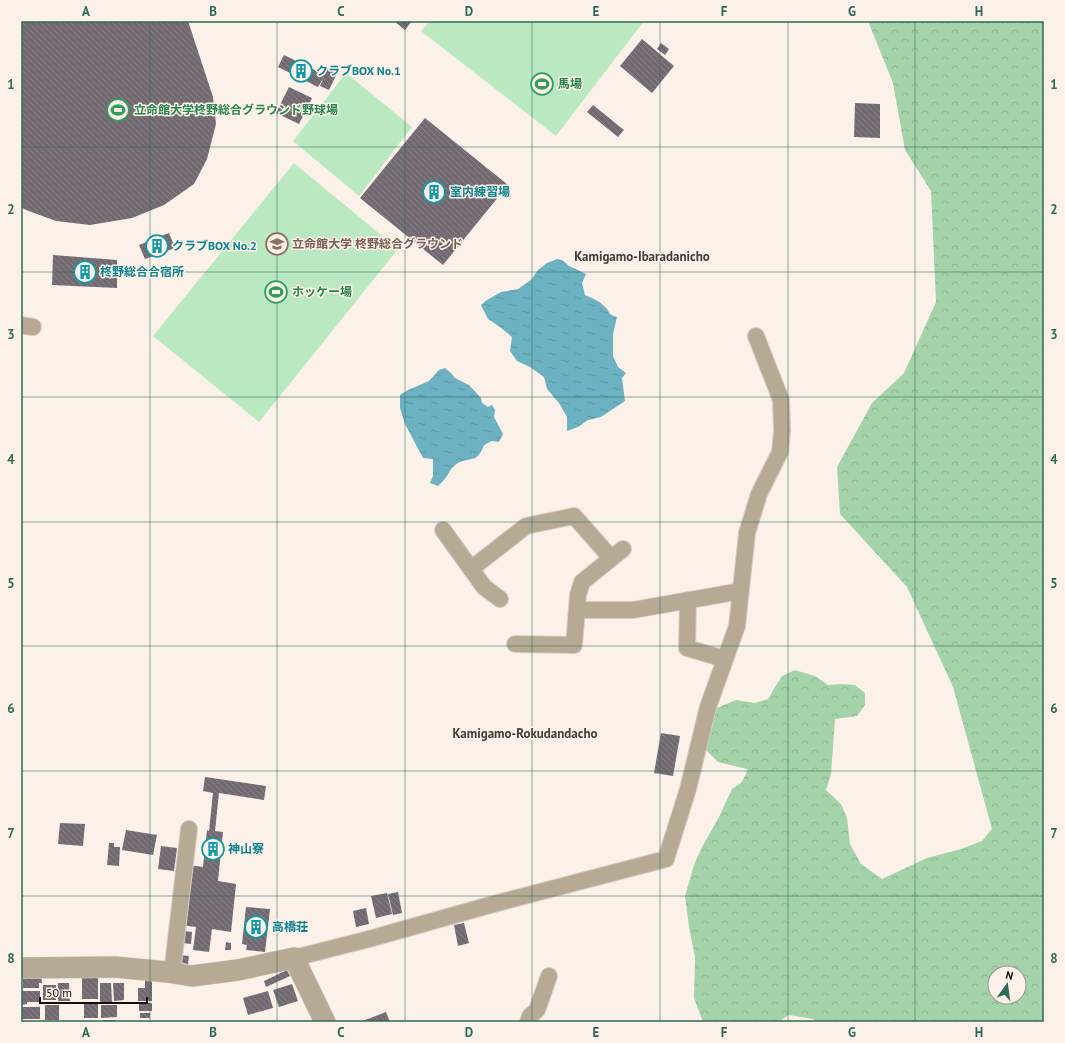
<svg xmlns="http://www.w3.org/2000/svg" width="1065" height="1043" viewBox="0 0 1065 1043" font-family="'PT Sans','Noto Sans JP',sans-serif">
<defs>
<pattern id="forest-crowns" width="20" height="18" patternUnits="userSpaceOnUse"><rect width="20" height="18" fill="#a4d3aa"/><path d="M2 6a3 3 0 1 1 6 0M12 15a3 3 0 1 1 6 0" fill="none" stroke="#8cb491"/></pattern>
<pattern id="water-ripples" width="26" height="14" patternUnits="userSpaceOnUse"><rect width="26" height="14" fill="#6cb2c2"/><path d="M2 4q2-2 4 0t4 0M15 11q2-2 4 0t4 0" fill="none" stroke="#5d98a5"/></pattern>
<pattern id="building-back-hatch" width="6" height="6" patternUnits="userSpaceOnUse"><rect width="6" height="6" fill="#726971"/><path d="M-1 5l2 2M0 0l6 6M5-1l2 2" fill="none" stroke="#878086"/></pattern>
</defs>
<rect width="100%" height="100%" fill="#fcf1e9"/>
<path fill="url(#forest-crowns)" fill-rule="evenodd" d="M 868,21 L 1044,21 L 1044,1022 L 817,1022 L 813,1019 L 789,1015 L 780,1021 L 775,1022 L 703,1022 L 694,998 L 695,957 L 689,927 L 685,896 L 694,865 L 702,847 L 719,817 L 732,789 L 741,783 L 746,774 L 747,769 L 718,762 L 706,750 L 706,730 L 709,715 L 717,708 L 736,700 L 755,703 L 768,699 L 775,687 L 782,676 L 795,670 L 815,676 L 828,685 L 841,684 L 855,685 L 865,693 L 865,705 L 857,716 L 835,719 L 831,774 L 826,790 L 841,804 L 847,818 L 850,844 L 861,864 L 882,879 L 927,858 L 961,849 L 982,841 L 992,829 L 953,687 L 907,587 L 840,514 L 837,467 L 872,403 L 904,373 L 936,302 L 931,191 L 905,150 L 893,83 ZM 995,973 L 1019,973 L 1019,997 L 995,997 Z"/>
<g fill="#bae9c1">
<path d="M 430,21 L 644,21 L 556,136 L 421,31 Z"/>
<path d="M 346,73 L 412,127 L 359,196 L 293,141 Z"/>
<path d="M 294,163 L 398,249 L 259,422 L 153,336 Z"/>
</g>
<g fill="url(#water-ripples)">
<path d="M 557,259 L 562,260 L 569,266 L 586,274 L 582,283 L 585,295 C 592,298 600,301 605,307 C 611,313 607,314 617,317 L 613,334 L 613,356 L 618,367 L 626,373 L 622,378 L 625,401 L 601,417 L 588,420 L 578,427 L 567,431 L 567,417 L 559,403 L 547,389 L 544,377 L 530,367 L 517,361 L 510,351 L 512,337 L 500,327 L 488,319 L 481,305 L 487,300 L 501,292 L 518,289 L 531,280 L 538,270 L 547,263 Z"/>
<path d="M 445,368 L 451,373 L 455,378 L 469,385 L 481,398 L 482,403 L 488,407 L 492,405 L 495,410 L 494,417 L 503,434 L 499,442 L 492,441 L 484,445 C 476,467 468,454 454,466 C 451,468 449,473 447,476 C 444,480 441,483 438,486 L 430,483 L 433,476 L 433,459 L 423,458 L 405,424 L 400,408 L 400,395 L 408,390 L 429,381 L 439,370 Z"/>
</g>
<g fill="url(#building-back-hatch)">
<path d="M 21,21 L 188,21 L 213,97 L 216,124 L 207,159 L 194,184 L 164,205 L 132,218 L 90,225 L 56,221 L 26,210 L 21,207 Z"/>
<path d="M 394,21 L 412,21 L 405,30 Z"/>
<path d="M 642,39 L 674,66 L 652,93 L 620,66 Z"/>
<path d="M 661,43 L 669,49 L 665,55 L 657,49 Z"/>
<path d="M 284,55 L 325,75 L 327,69 L 337,73 L 329,90 L 320,86 L 324,77 L 318,87 L 278,67 Z"/>
<path d="M 289,87 L 312,98 L 299,124 L 276,113 Z"/>
<path d="M 855,103 L 880,104 L 880,138 L 854,137 Z"/>
<path d="M 593,105 L 624,130 L 618,137 L 587,112 Z"/>
<path d="M 425,118 L 508,185 L 443,265 L 360,198 Z"/>
<path d="M 169,233 L 175,248 L 145,259 L 139,245 Z"/>
<path d="M 53,255 L 117,260 L 117,288 L 52,285 Z"/>
<path d="M 661,733 L 680,736 L 673,776 L 654,773 Z"/>
<path d="M 205,777 L 266,786 L 264,800 L 219,793 L 215,831 L 223,832 L 218,881 L 236,884 L 231,932 L 212,929 L 209,952 L 193,950 L 196,927 L 180,925 L 188,865 L 203,867 L 207,830 L 209,831 L 213,793 L 203,791 Z"/>
<path d="M 60,823 L 85,824 L 83,846 L 58,844 Z"/>
<path d="M 126,830 L 157,835 L 153,855 L 122,850 Z"/>
<path d="M 109,843 L 114,843 L 114,847 L 120,847 L 119,866 L 107,865 Z"/>
<path d="M 161,846 L 177,848 L 174,871 L 158,869 Z"/>
<path d="M 398,892 L 402,913 L 393,915 L 388,894 Z"/>
<path d="M 387,893 L 392,914 L 376,918 L 371,896 Z"/>
<path d="M 246,907 L 270,909 L 265,952 L 246,950 L 247,945 L 242,944 Z"/>
<path d="M 366,908 L 369,924 L 356,927 L 353,911 Z"/>
<path d="M 464,923 L 469,943 L 458,946 L 454,925 Z"/>
<path d="M 184,931 L 192,932 L 191,944 L 182,943 Z"/>
<path d="M 226,942 L 231,943 L 231,950 L 225,950 Z"/>
<path d="M 179,955 L 189,956 L 188,964 L 178,962 Z"/>
<path d="M 287,970 L 290,976 L 266,987 L 264,981 Z"/>
<path d="M 23,975 L 41,975 L 42,983 L 39,983 L 39,988 L 23,988 Z"/>
<rect x="82" y="976" width="16" height="23"/>
<path d="M 145,979 L 152,979 L 152,1001 L 138,1001 L 138,988 L 145,988 Z"/>
<path d="M 58,983 L 69,983 L 70,1001 L 58,1001 Z"/>
<path d="M 100,983 L 111,983 L 112,1002 L 100,1002 Z"/>
<path d="M 113,983 L 124,983 L 124,1000 L 114,1001 Z"/>
<path d="M 292,984 L 298,1001 L 279,1007 L 273,990 Z"/>
<rect x="43" y="985" width="13" height="15"/>
<path d="M 21,991 L 40,991 L 40,1002 L 27,1002 L 27,1004 L 21,1005 Z"/>
<path d="M 268,991 L 273,1008 L 248,1015 L 243,998 Z"/>
<rect x="139" y="1003" width="13" height="8"/>
<rect x="84" y="1004" width="14" height="14"/>
<rect x="45" y="1005" width="14" height="15"/>
<path d="M 101,1005 L 117,1005 L 117,1017 L 101,1018 Z"/>
<rect x="21" y="1007" width="19" height="12"/>
<path d="M 386,1012 L 390,1022 L 360,1022 Z"/>
<rect x="140" y="1013" width="10" height="5"/>
<rect x="103" y="1020" width="13" height="2"/>
</g>
<g fill="none" stroke-linecap="round" stroke-linejoin="round">
<g stroke="#d7cdc5" stroke-width="18">
<g id="minor">
<path d="M 21,325 L 33,327"/>
<path d="M 443,530 L 484,587 L 500,599"/>
<path d="M 471,569 L 526,526 L 574,516 L 611,558"/>
<path d="M 688,600 L 687,648 L 725,659"/>
<path d="M 577,610 L 633,610 L 741,591"/>
<path d="M 515,644 L 574,645 L 578,595 L 582,582 L 623,549"/>
<path d="M 294,958 L 369,939 L 490,905 L 666,859 L 688,789 L 708,707 L 737,626 L 747,533 L 759,494 L 780,452 L 782,431 L 781,400 L 756,336"/>
<path d="M 172,973 L 189,829"/>
<path d="M 528,1022 L 530,1016 L 537,1010 L 549,976"/>
</g>
</g>
<g stroke="#d7cdc5" stroke-width="22">
<path id="tertiary" d="M 21,968 L 115,967 L 167,972 L 192,976 L 238,970 L 294,958 L 325,1022"/>
</g>
<use href="#minor" stroke="#b7aa95" stroke-width="16"/>
<use href="#tertiary" stroke="#b7aa95" stroke-width="21"/>
</g>
<path fill="none" stroke="#2c6a56" stroke-width="1" stroke-opacity="0.55" d="M 150,21 L 150,1022M 277,21 L 277,1022M 405,21 L 405,1022M 532,21 L 532,1022M 660,21 L 660,1022M 788,21 L 788,1022M 915,21 L 915,1022M 21,147 L 1044,147M 21,272 L 1044,272M 21,397 L 1044,397M 21,522 L 1044,522M 21,646 L 1044,646M 21,771 L 1044,771M 21,896 L 1044,896"/>
<defs>
<g id="building-ring" transform="scale(1.15)"><circle r="9.5" fill="#fcf1e9" stroke="#0f9aa8" stroke-width="1.5"/><path d="M-4-6H4V6H1V3H-1V6H-4ZM-2.5-4.3h1.7v1.8h-1.7ZM.8-4.3h1.7v1.8H.8ZM-2.5-1h1.7V.8h-1.7ZM.8-1h1.7V.8H.8Z" fill="#0f9aa8"/></g>
<g id="stadium-ring" transform="scale(1.15)"><circle r="9.5" fill="#fcf1e9" stroke="#2e9e5b" stroke-width="1.5"/><path d="M0-5a6.5 5 0 1 0 0 10a6.5 5 0 1 0 0-10ZM-3.5-1.8h7v3.6h-7Z" fill="#2e9e5b"/></g>
<g id="university-ring" transform="scale(1.15)"><circle r="9.5" fill="#fcf1e9" stroke="#8d6e63" stroke-width="1.5"/><path d="M0-5L7-2L0 1L-7-2ZM-4 1L0 2.5L4 1V4Q0 6-4 4Z" fill="#8d6e63"/></g>
</defs>
<g fill-rule="evenodd">
<use href="#building-ring" x="301" y="71"/>
<use href="#stadium-ring" x="542" y="84"/>
<use href="#stadium-ring" x="118" y="110"/>
<use href="#building-ring" x="434" y="192"/>
<use href="#university-ring" x="277" y="244"/>
<use href="#building-ring" x="157" y="246"/>
<use href="#building-ring" x="85" y="272"/>
<use href="#stadium-ring" x="276" y="292"/>
<use href="#building-ring" x="213" y="849"/>
<use href="#building-ring" x="256" y="927"/>
</g>
<g text-anchor="middle" stroke-width="3" stroke-linejoin="round" paint-order="stroke">
<g font-size="12" font-weight="bold" fill="#0d838f" stroke="#fcf1e9" text-anchor="start">
<text x="316" y="75">クラブBOX No.1</text>
<text x="450" y="196">室内練習場</text>
<text x="172" y="250">クラブBOX No.2</text>
<text x="100" y="276">柊野総合合宿所</text>
<text x="228" y="853">神山寮</text>
<text x="272" y="931">高橋荘</text>
</g>
<g font-size="12" font-weight="bold" fill="#27864d" stroke="#fcf1e9" text-anchor="start">
<text x="558" y="88">馬場</text>
<text x="134" y="114">立命館大学柊野総合グラウンド野球場</text>
<text x="292" y="296">ホッケー場</text>
</g>
<g font-size="12" font-weight="bold" fill="#785e54" stroke="#fcf1e9" text-anchor="start">
<text x="292" y="248">立命館大学 柊野総合グラウンド</text>
</g>
<g font-size="13" font-weight="bold" fill="#453c36" stroke="#fcf1e9">
<text x="642" y="261">Kamigamo-Ibaradanicho</text>
<text x="525" y="738">Kamigamo-Rokudandacho</text>
</g>
</g>
<rect width="1065" height="1043" fill="none" stroke="#fcf1e9" stroke-width="44"/>
<g transform="translate(1007 985) rotate(14)"><circle r="19" fill="#fcf1e9" stroke="#9e9690"/>
<path d="M0-3L7 15L0 10L-7 15Z" fill="#2c6a56"/>
<text y="-6" font-size="11" font-weight="bold" text-anchor="middle" fill="#120e0b">N</text>
</g>
<path d="M40 997v6h107v-6" fill="none" stroke="#120e0b" stroke-width="2"/>
<text x="46" y="997" font-size="12" fill="#120e0b" stroke="#fcf1e9" stroke-width="3" paint-order="stroke">50 m</text>
<rect x="22" y="22" width="1021" height="999" fill="none" stroke="#2c6a56" stroke-width="1.5"/>
<g font-size="13" text-anchor="middle" font-weight="bold" fill="#2c6a56">
<text x="86" y="16">A</text>
<text x="213" y="16">B</text>
<text x="341" y="16">C</text>
<text x="469" y="16">D</text>
<text x="596" y="16">E</text>
<text x="724" y="16">F</text>
<text x="852" y="16">G</text>
<text x="979" y="16">H</text>
<text x="11" y="89">1</text>
<text x="1054" y="89">1</text>
<text x="11" y="214">2</text>
<text x="1054" y="214">2</text>
<text x="11" y="339">3</text>
<text x="1054" y="339">3</text>
<text x="11" y="464">4</text>
<text x="1054" y="464">4</text>
<text x="11" y="588">5</text>
<text x="1054" y="588">5</text>
<text x="11" y="713">6</text>
<text x="1054" y="713">6</text>
<text x="11" y="838">7</text>
<text x="1054" y="838">7</text>
<text x="11" y="963">8</text>
<text x="1054" y="963">8</text>
<text x="86" y="1037">A</text>
<text x="213" y="1037">B</text>
<text x="341" y="1037">C</text>
<text x="469" y="1037">D</text>
<text x="596" y="1037">E</text>
<text x="724" y="1037">F</text>
<text x="852" y="1037">G</text>
<text x="979" y="1037">H</text>
</g>
</svg>
